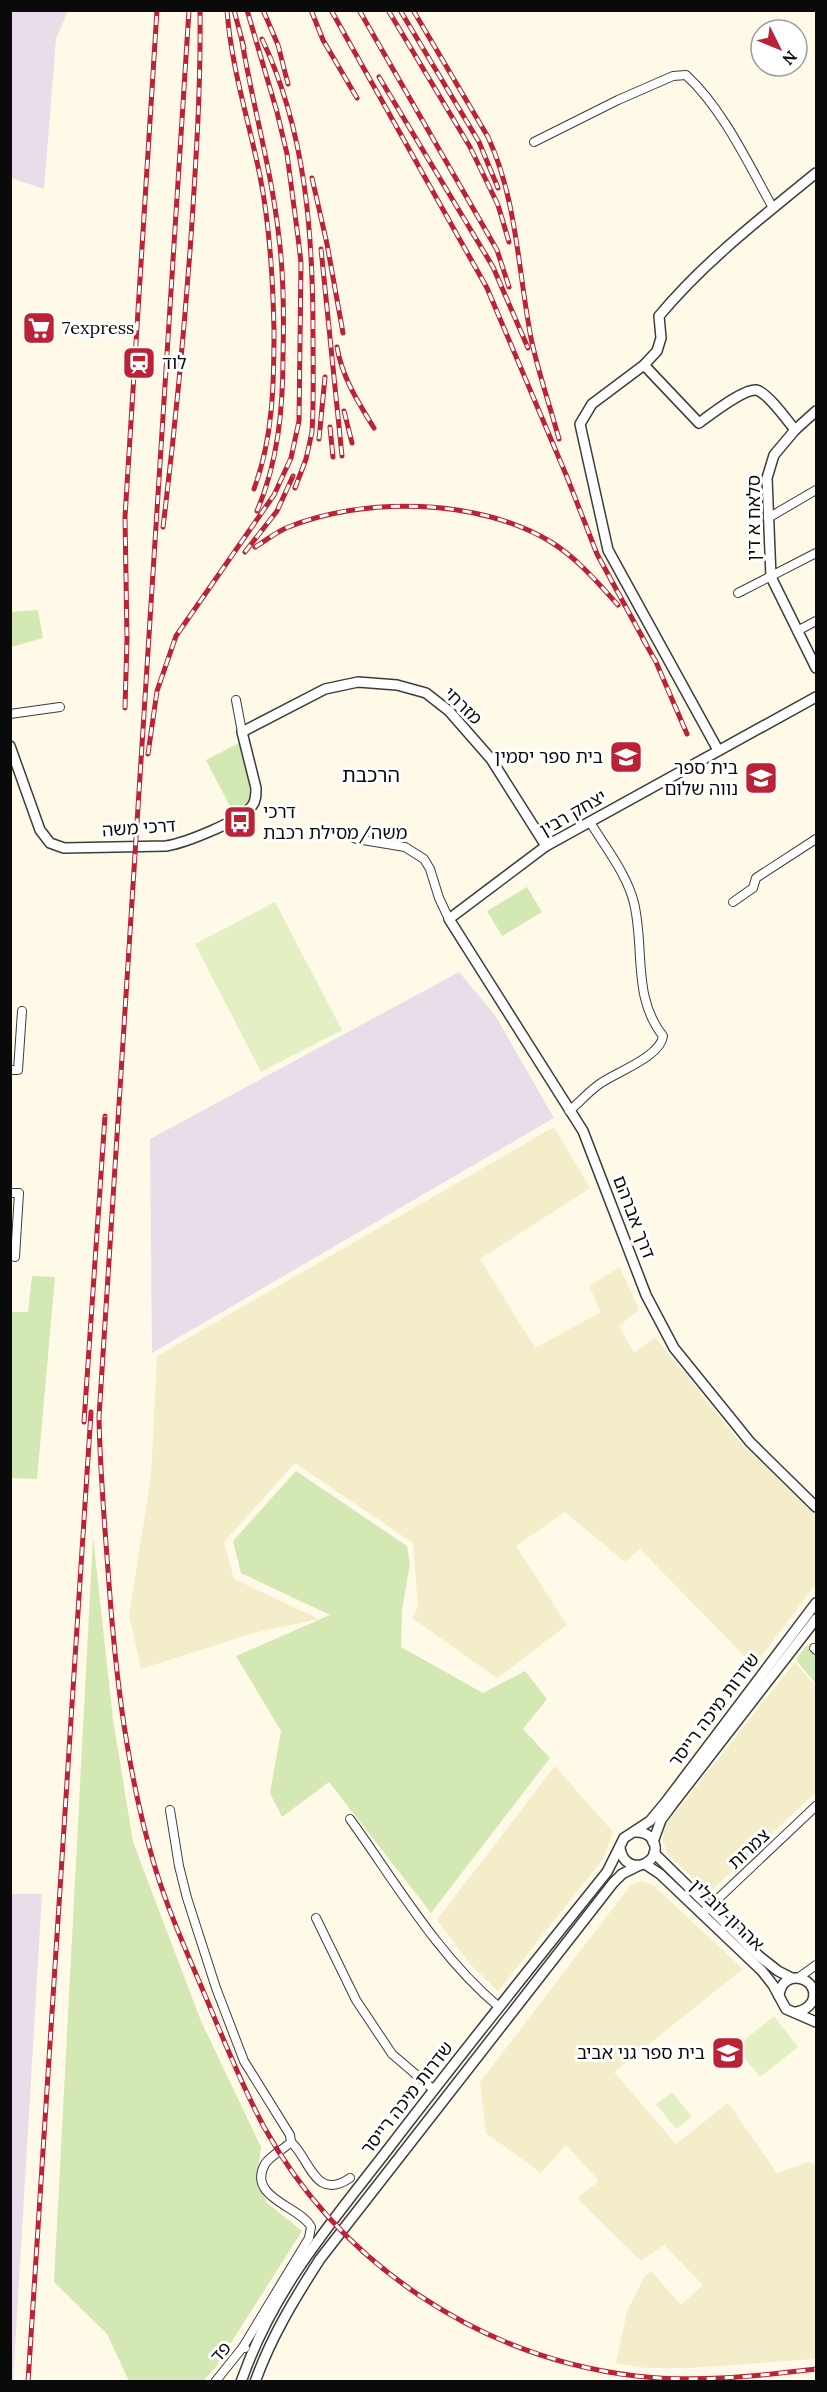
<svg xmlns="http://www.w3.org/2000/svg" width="827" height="2392" viewBox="0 0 827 2392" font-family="Lora,'Noto Sans Hebrew',serif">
<rect width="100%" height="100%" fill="#fff9e8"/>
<g fill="#e8deea">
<path d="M 10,11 L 68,11 L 56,39 L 44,189 L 11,178 Z"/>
<path d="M 459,972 L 495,1015 L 554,1118 L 152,1353 L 150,1139 Z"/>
<path d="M 10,1894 L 42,1894 L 13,2382 L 10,2381 Z"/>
</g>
<g fill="#f4edc9">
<path d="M 554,1127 L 590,1188 L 480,1259 L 535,1348 L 601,1312 L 589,1286 L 620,1267 L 639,1310 L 619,1326 L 634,1353 L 655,1337 L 744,1447 L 816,1512 L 816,1584 L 754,1666 L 640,1549 L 625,1562 L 565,1512 L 516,1546 L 567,1625 L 497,1678 L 412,1618 L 418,1607 L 413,1543 L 295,1463 L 224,1542 L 234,1579 L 319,1619 L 253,1633 L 141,1669 L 129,1615 L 151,1477 L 157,1356 Z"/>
<path d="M 795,1662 L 816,1687 L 816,1792 L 714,1888 L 707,1892 L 667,1853 L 663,1841 L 664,1827 Z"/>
<path d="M 555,1766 L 613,1832 L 603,1859 L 498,1991 L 469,1963 L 437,1920 Z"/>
<path d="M 641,1881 L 653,1885 L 743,1969 L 614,2072 L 676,2144 L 728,2103 L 777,2173 L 808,2162 L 816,2165 L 816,2359 L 690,2368 L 646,2368 L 616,2363 L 627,2311 L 645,2276 L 651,2271 L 681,2305 L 703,2285 L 664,2245 L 641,2261 L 577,2198 L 599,2181 L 566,2145 L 541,2173 L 486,2133 L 480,2082 L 630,1886 Z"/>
</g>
<g fill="#d3e8b2">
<path d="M 38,610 L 43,638 L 11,647 L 11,612 Z"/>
<path d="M 245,740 L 256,796 L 236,818 L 206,760 Z"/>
<path d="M 527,887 L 542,912 L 502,936 L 487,911 Z"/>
<path d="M 32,1276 L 55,1277 L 37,1479 L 11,1478 L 11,1312 L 28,1312 Z"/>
<path d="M 296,1471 L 407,1546 L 410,1564 L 402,1610 L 401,1647 L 483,1693 L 525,1671 L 547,1699 L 523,1729 L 550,1758 L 431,1913 L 329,1782 L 282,1817 L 270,1793 L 281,1731 L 236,1656 L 330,1615 L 241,1573 L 233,1541 Z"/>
<path d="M 93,1537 L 113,1719 L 133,1842 L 201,2021 L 261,2147 L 257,2179 L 266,2202 L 302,2231 L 215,2368 L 203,2381 L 129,2381 L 107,2334 L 54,2282 Z"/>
<path d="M 807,1645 L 816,1654 L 816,1684 L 796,1660 Z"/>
</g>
<g fill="#e4f0c4">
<path d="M 275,902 L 342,1030 L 261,1072 L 195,944 Z"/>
<path d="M 774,2016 L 798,2047 L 760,2077 L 736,2047 Z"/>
<path d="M 672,2092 L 692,2117 L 676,2129 L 656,2104 Z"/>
</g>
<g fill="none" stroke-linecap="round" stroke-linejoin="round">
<g stroke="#3d3d3d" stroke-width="10">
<g id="minor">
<path d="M 534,142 L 618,100 L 673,76 L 686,75 C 723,109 749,165 773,208"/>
<path d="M 768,518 L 816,490"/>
<path d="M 738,593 L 816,553"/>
<path d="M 797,631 L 816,621"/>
<path d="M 236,700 L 242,732"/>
<path d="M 10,714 L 60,707"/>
<path d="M 332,830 L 357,839 L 405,847 L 424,859 L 430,869 L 439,898 L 449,919"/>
<path d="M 733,902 L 753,888 L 756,878 L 816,839"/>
<path d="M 10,1070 L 18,1070 L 22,1011"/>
<path d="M 569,1111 C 580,1102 590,1090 601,1083 C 617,1072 661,1056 663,1036 C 632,997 645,949 634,903 C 627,874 605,847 590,822"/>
<path d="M 10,1193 L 19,1193 L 15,1257"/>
<path d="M 814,1648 L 816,1650"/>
<path d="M 170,1810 L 179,1866 L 187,1898 L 216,1988 L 244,2061 L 290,2135 L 291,2142 C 283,2150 271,2155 265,2164 C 246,2198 302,2207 311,2227 L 309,2238 L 243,2347"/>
<path d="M 350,1819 C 396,1883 438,1956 499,2007"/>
<path d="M 705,1911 L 816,1806"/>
<path d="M 316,1918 L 356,2000 L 392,2054 L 434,2090"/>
<path d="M 798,1978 L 816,1965"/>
<path d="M 291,2142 C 310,2159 315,2202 350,2178"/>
<path d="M 215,2382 L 243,2347 L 245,2348"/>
</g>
</g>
<g stroke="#3d3d3d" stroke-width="12">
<g id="tertiary">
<path d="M 644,365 L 699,423 C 710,415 743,389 756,390 C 767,392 787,420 795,430"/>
<path d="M 816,411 L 795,430 L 774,455 L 767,478 L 771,577 L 816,668"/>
<path d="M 816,697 L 546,846 L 449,919 L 583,1131 L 646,1295 L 674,1348 L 750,1442 L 816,1507"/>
<path d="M 10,746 L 40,830 L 50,843 L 64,848 L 166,846 C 185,843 241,821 252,806 C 256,801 256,795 256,788 L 242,732 L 325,689 L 358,682 L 397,685 L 426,693 L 449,711 L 491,759 L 546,846"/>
<path d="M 718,750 L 608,550 L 580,424 L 592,404 L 644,365 L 657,351 L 661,338 L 659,316 C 705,261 761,218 816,173"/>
<path d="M 653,1842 L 661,1820 L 672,1805 L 816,1619"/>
<path d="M 620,1848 C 625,1880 667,1862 652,1839 C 648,1833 642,1832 635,1832"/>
<path d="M 654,1853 L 759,1956 L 778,1971 L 792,1978"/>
<path d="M 645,1864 L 660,1874 L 762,1971 L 773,1985 L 786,2009 L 816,2022"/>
<path d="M 779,1996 C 782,1965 823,1979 812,2002 C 808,2008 803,2011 796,2012"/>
<path d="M 241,2382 C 273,2289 331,2223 389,2148 C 460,2055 534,1963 607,1872 L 624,1838 L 650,1821 L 665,1803 L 816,1603"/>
<path d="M 255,2382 C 271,2337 295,2298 320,2259 L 613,1883 L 622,1874 L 638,1866"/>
</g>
</g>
<use href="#minor" stroke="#fff" stroke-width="8"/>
<use href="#tertiary" stroke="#fff" stroke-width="9"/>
<g stroke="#bb2235" stroke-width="5">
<g id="rail">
<path d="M 189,10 L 99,1417 C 100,1473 105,1528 109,1584 C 116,1679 127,1772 154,1864 C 168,1911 188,1955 207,2000 C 225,2043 242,2086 264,2127 C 340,2264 481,2358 636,2376 C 697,2383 757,2376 816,2369"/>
<path d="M 227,10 C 231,67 249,121 260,176 C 270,227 273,279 274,331 C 274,384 273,438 254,489"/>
<path d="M 234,10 L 244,48"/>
<path d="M 263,10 L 278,45 L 288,84"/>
<path d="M 311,10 L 323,40 L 357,98"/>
<path d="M 331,10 L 487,288 L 567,477 L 597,554 L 646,644"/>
<path d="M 359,10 L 497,250 L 509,287"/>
<path d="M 388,10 L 470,147 L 498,205 L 509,242"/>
<path d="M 400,10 L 479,142 L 498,188"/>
<path d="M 413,10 L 488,137 C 517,200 518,270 531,338 C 538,372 550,406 559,439"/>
<path d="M 262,39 C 306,132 313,234 313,335 C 313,367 314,400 312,432 L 306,459 L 295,488"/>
<path d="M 242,41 C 253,107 272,172 279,238 C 284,277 284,316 283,356 C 283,409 278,462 257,511"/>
<path d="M 379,77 L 493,267 L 528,348"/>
<path d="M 312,178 L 327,244 L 343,333"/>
<path d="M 321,249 L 342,456"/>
<path d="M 337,347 C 342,377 358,402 374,428"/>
<path d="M 344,411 L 352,443"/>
<path d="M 330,427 L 333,457"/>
<path d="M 319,439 L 325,377"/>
<path d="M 163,527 C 175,430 184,334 191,237 C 196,161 201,87 200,10"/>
<path d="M 255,547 C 265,541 275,533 286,528 C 363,496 479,498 551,542 C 577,558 598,583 618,605"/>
<path d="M 245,552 L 277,511 L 293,476"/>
<path d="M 643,639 L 656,662 L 687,734"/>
<path d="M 125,708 L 127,639 L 125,517 L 157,10"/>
<path d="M 148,754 L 157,691 L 176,636 L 274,495 L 291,458 L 299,421 L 301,263 L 298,237 L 287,154 L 277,112 L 247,10"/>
<path d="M 84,1422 L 105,1116"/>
<path d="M 28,2382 L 91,1412"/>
</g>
</g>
<use href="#rail" stroke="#fff" stroke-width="3" stroke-dasharray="9" stroke-linecap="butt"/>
</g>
<defs>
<g id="supermarket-square" transform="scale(1.725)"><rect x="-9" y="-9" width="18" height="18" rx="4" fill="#bb2235" stroke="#fff"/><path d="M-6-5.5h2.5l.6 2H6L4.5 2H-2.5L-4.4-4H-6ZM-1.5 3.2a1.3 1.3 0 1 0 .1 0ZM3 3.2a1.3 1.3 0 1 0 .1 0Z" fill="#fff"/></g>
<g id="station-square" transform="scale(1.725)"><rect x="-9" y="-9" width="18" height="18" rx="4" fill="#bb2235" stroke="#fff"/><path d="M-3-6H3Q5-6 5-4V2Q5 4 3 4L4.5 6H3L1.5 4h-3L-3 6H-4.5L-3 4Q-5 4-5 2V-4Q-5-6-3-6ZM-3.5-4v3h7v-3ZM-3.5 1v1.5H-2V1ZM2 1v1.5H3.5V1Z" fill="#fff"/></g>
<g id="school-square" transform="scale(1.725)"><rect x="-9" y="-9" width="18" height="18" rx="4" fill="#bb2235" stroke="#fff"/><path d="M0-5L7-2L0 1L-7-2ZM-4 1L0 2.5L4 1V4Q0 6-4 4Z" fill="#fff"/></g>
<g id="bus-square" transform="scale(1.725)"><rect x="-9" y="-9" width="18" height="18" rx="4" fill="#bb2235" stroke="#fff"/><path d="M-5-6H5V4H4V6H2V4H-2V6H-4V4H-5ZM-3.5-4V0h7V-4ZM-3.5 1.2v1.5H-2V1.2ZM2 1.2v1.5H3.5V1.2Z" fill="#fff"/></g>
</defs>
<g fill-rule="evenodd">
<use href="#supermarket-square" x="39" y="328"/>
<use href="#station-square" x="139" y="363"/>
<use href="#school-square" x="626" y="757"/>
<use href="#school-square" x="761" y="778"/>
<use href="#bus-square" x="240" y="822"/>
<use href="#school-square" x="728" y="2053"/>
</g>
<g text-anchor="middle" stroke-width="6" stroke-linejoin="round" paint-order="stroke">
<g font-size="18" fill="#0a0a0a" stroke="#fff" text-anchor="start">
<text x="62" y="334">7express</text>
<text x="162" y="369">לוד</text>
<text x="603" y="763" text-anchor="end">בית ספר יסמין</text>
<text x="738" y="774" text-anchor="end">בית ספר<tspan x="738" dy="21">נווה שלום</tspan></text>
<text x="263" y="818">דרכי<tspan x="263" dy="21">משה/מסילת רכבת</tspan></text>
<text x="705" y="2059" text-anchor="end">בית ספר גני אביב</text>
</g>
<g font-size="18" fill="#0a0a0a" stroke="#fff">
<text transform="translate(754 518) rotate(-90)" y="6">סלאח א דין</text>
<text transform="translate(463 706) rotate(44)" y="6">מזרחי</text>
<text transform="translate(573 813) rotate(-30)" y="6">יצחק רבין</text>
<text transform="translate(139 828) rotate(-4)" y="6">דרכי משה</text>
<text transform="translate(634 1217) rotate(69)" y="6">דרך אברהם</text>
<text transform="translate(714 1710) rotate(-53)" y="6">שדרות מיכה רייסר</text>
<text transform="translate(749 1849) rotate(-43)" y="6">צמרות</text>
<text transform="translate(727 1915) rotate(44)" y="6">אהרון לובלין</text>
<text transform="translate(407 2098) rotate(-52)" y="6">שדרות מיכה רייסר</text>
<text transform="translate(221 2352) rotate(-48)" y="6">פד</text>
</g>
<g font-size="20" fill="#0a0a0a" stroke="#fff">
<text x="371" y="782">הרכבת</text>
</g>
</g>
<rect width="827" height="2392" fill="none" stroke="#0a0a0a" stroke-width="24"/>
<g transform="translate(779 48) rotate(133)"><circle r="28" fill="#ffffff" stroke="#9d9d9d" stroke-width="1.5"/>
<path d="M0-4.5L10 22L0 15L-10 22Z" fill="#bb2235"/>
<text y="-9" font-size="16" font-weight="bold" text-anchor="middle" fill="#0a0a0a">N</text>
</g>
</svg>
